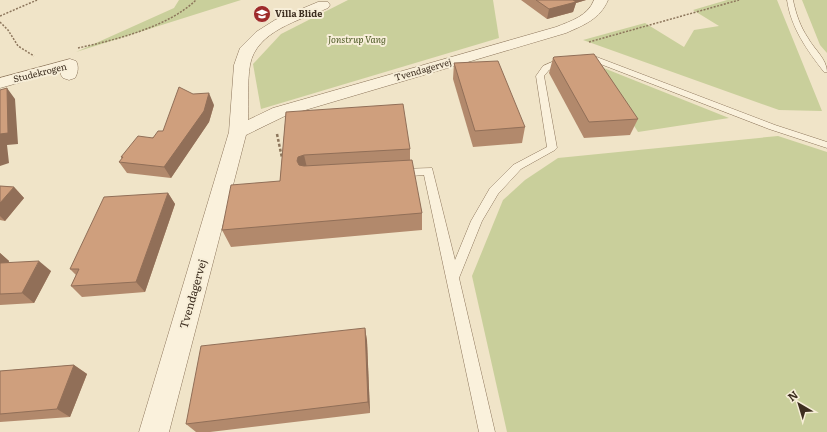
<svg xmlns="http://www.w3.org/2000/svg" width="827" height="432" viewBox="0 0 827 432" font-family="Literata,serif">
<rect width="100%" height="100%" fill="#f0e4c8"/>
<g fill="#c9cf9b">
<path d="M 179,0 L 241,0 L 76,52 L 174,8 Z"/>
<path d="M 348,0 L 493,0 L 499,38 L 261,109 L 253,64 L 281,34 Z"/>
<path d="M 727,0 L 777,0 L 822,111 L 779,110 L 583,40 L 645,23 L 684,47 L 694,30 L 719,26 L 693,10 Z"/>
<path d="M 802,0 L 827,0 L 827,53 L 820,45 Z"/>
<path d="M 596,65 L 729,118 L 638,132 Z"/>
<path d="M 778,136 L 827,152 L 827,432 L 507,432 L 472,276 L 503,200 L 525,180 L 558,158 Z"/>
</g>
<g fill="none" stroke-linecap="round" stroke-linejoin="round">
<g stroke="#8d765c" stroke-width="1">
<g id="service">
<path d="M 787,0 L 793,0 C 796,14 800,26 808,38 C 814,49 827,59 827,72 L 824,72 C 807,50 791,28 787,0 Z"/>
<path d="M 582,56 L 594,56 L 775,125 L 827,142 L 827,148 L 769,129 L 590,60 L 582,60 Z"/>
<path d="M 561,58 L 567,58 L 568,60 L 549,70 L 544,76 L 557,148 L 555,150 L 521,169 L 498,194 L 482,221 L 459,278 L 495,432 L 479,432 L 424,175 L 399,177 L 395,176 L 394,173 L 395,170 L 399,169 L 432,168 L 455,260 L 471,221 L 490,188 L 513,165 L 547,147 L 536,76 L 543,66 Z"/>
</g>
</g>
<g stroke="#8d765c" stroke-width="1">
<g id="minor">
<path d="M 594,0 L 608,0 C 600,19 584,25 566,33 L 285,116 L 246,135 L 169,432 L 139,432 L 229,132 L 234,65 L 240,48 L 256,32 L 275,20 L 318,2 L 328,2 L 330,5 L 328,8 C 300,20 256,31 250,65 C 247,82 249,102 248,120 L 273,108 L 556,27 C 571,21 588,16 594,0 Z"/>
<path d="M 70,59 L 76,61 C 79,66 78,73 75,78 L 69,80 L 63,78 L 61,75 L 61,71 L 0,88 L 0,78 Z"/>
</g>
</g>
<g stroke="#8d765c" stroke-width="1.5" stroke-dasharray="2 1.5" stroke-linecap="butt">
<path d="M 0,16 L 37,0"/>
<path d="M 0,22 L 8,30 L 18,46 L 34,56"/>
<path d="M 589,42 L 739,0"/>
<path d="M 78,48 C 115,40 168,27 196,0"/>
</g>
<path stroke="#8d765c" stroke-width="2.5" stroke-dasharray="3 2" stroke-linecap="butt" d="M 277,134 L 282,158"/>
<use href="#service" fill="#faf1dc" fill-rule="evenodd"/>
<use href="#minor" fill="#faf1dc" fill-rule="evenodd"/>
</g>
<g fill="#b2896c">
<path d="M 521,0 L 586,0 L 576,3 L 573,12 L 547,19 Z"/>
<path d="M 553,58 L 638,119 L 630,135 L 584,138 L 549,73 Z"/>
<path d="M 454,63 L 525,127 L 522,143 L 473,147 L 453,79 Z"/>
<path d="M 214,105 L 209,122 L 171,178 L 127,173 L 119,162 L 122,159 L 121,157 L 163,131 Z"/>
<path d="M 286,112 L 410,149 L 410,160 L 422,213 L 422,230 L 231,247 L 222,230 L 280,181 Z"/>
<path d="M 0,186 L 14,187 L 24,198 L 5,221 L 0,220 Z"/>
<path d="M 168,193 L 175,204 L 145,292 L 82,297 L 71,286 L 76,275 L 70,269 Z"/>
<path d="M 0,253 L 9,261 L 9,262 L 51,271 L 34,303 L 0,305 Z"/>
<path d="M 365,328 L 367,341 L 370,413 L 210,432 L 196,432 L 186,424 Z"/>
<path d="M 74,365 L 87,374 L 70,417 L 0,422 L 0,371 Z"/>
</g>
<g fill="#916f58">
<path d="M 566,0 L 586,0 L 576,3 L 573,12 L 547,19 L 549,9 Z"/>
<path d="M 7,88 L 15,99 L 18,144 L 7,145 L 9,163 L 0,166 L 0,134 Z"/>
<path d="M 209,93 L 214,105 L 209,122 L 171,178 L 164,167 Z"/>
<path d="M 304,155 L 308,172 L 303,175 L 297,161 L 298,157 Z"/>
<path d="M 14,187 L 24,198 L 5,221 L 0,216 L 0,203 Z"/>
<path d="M 168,193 L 175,204 L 145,292 L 136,282 Z"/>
<path d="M 0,253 L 9,261 L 2,274 L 0,272 Z"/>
<path d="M 39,261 L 51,271 L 34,303 L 22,293 Z"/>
<path d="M 365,328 L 367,341 L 370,413 L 368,402 Z"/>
<path d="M 74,365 L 87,374 L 70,417 L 57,409 Z"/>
</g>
<g fill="#cf9f7d" stroke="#916f58">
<path d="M 536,0 L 573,0 L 576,2 L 549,9 Z"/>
<path d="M 594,54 L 638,119 L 589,122 L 553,58 L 554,57 Z"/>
<path d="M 498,61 L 525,127 L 475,131 L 454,63 Z"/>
<path d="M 179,87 L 193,94 L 209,93 L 204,111 L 164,167 L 119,162 L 123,157 L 121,157 L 138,136 L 153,138 L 158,131 L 163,131 Z"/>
<path d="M 7,88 L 8,133 L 0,134 L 0,90 Z"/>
<path d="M 403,104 L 410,149 L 304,155 L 298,157 L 297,161 L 299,165 L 304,166 L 412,160 L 422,213 L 222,230 L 231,185 L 280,181 L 286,112 Z"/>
<path d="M 0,186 L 14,187 L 0,203 Z"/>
<path d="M 168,193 L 136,282 L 71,286 L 79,269 L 70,269 L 104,197 Z"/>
<path d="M 39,261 L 22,293 L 0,294 L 0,263 Z"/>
<path d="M 365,328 L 368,402 L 186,424 L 201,346 Z"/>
<path d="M 74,365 L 57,409 L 0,414 L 0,371 Z"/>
</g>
<defs>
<g id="school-disc" transform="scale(0.9)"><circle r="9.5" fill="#9e2a2b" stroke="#f7eed8"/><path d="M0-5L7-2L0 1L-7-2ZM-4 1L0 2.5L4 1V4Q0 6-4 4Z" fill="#fff"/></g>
</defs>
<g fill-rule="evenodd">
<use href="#school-disc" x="262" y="14"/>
</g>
<g text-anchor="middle" stroke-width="4" stroke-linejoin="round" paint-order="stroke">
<g font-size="9" font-weight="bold" fill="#3d2e20" stroke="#f7eed8" text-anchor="start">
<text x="275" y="17">Villa Blide</text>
</g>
<g font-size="9" font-style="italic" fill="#4d5a26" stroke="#f7eed8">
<text x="357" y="43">Jonstrup Vang</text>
</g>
<g font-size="9" fill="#3d2e20" stroke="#f7eed8">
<text transform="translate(423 70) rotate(-16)" y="3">Tvendagervej</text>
<text transform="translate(40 73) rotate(-14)" y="3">Studekrogen</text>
</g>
<g font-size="11" fill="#3d2e20" stroke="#f7eed8">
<text transform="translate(193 294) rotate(-74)" y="4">Tvendagervej</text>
</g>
</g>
<g transform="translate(799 404) rotate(322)" stroke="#f7eed8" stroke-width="3" paint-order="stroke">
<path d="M0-3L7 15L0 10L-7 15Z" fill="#3d2e20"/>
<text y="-6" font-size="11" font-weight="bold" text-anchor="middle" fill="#3d2e20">N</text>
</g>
</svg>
